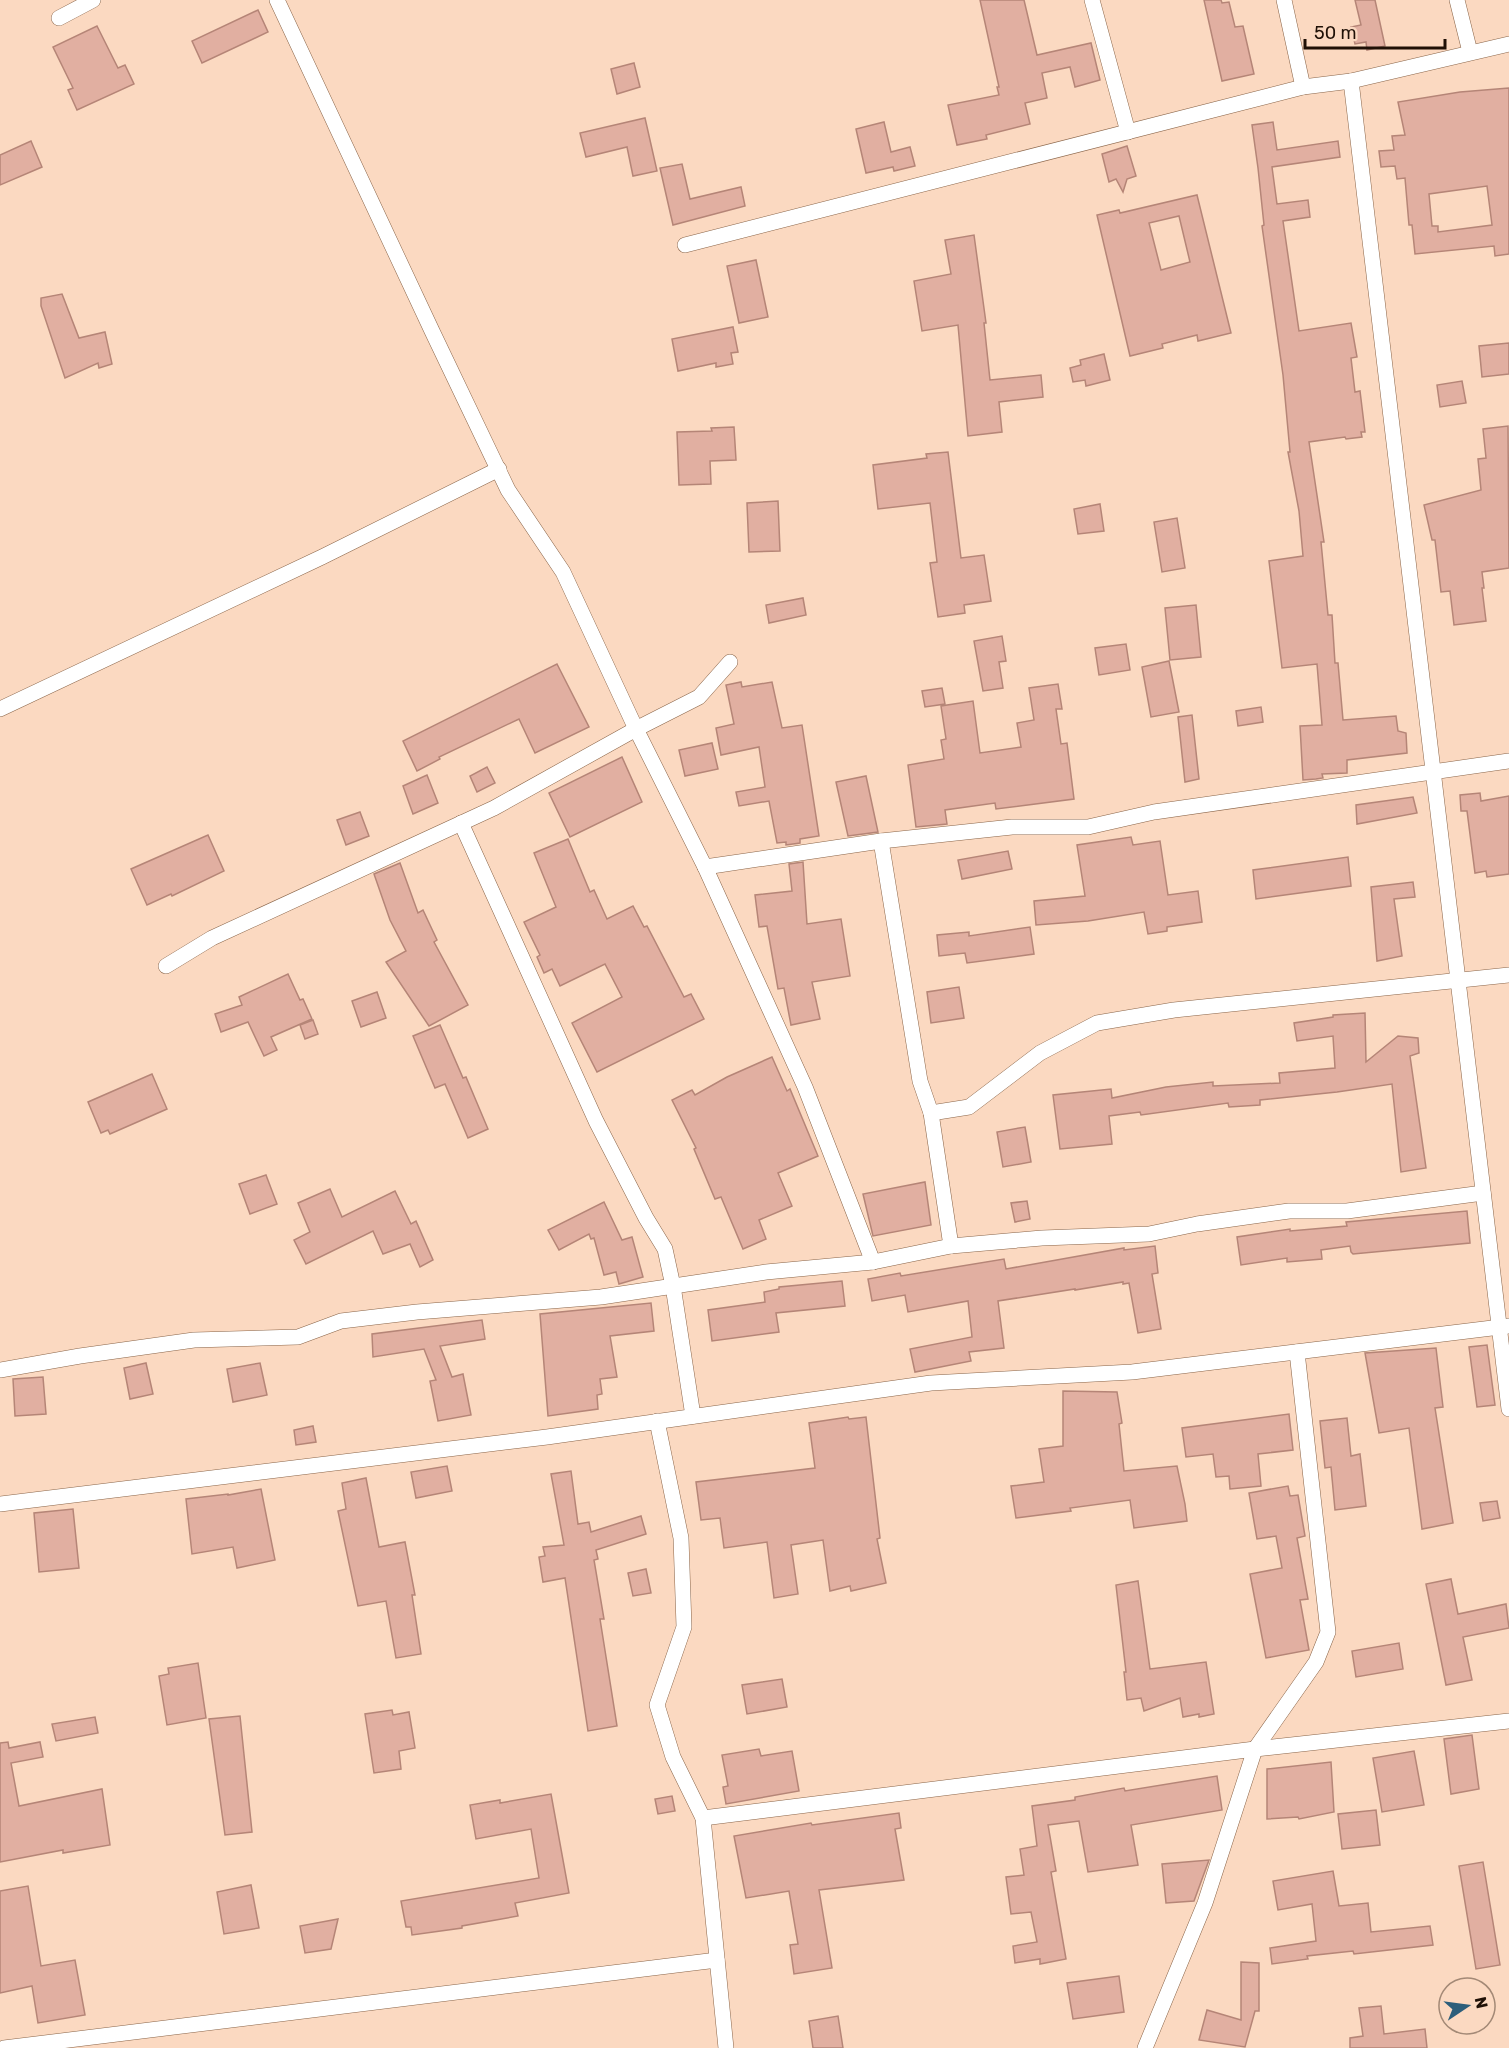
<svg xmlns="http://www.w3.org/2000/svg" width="1509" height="2048" viewBox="0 0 1509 2048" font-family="Rubik,sans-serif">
<rect width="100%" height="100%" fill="#fbd9c1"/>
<g fill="#e1afa1" stroke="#b58577" stroke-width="1.5" fill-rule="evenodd">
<path d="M 980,0 L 1024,0 L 1037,55 L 1091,43 L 1100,80 L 1075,87 L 1070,67 L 1042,73 L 1047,98 L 1025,103 L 1030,124 L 986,135 L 987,139 L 957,145 L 948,105 L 999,95 L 997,87 L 999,87 Z"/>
<path d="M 1204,0 L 1221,0 L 1222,3 L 1229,2 L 1235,27 L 1243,26 L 1254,74 L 1222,81 Z"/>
<path d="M 1355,0 L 1375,0 L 1385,46 L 1367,50 L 1366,42 L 1355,44 L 1351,27 L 1361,25 Z"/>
<path d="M 258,10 L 268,32 L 202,63 L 192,41 Z"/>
<path d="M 97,26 L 118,68 L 125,65 L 134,84 L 77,110 L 68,90 L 73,88 L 53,47 Z"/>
<path d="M 634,63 L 640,87 L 617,94 L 611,69 Z"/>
<path d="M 1509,88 L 1509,254 L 1495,256 L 1494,246 L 1415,254 L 1412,225 L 1409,225 L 1405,178 L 1397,179 L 1395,166 L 1381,167 L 1379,151 L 1394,150 L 1392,136 L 1405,135 L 1398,102 L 1460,92 ZM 1487,186 L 1492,225 L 1438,232 L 1438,226 L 1432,226 L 1429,194 Z"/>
<path d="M 645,118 L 657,171 L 633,176 L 627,147 L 586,157 L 580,133 Z"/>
<path d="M 884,122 L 891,152 L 910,147 L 915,166 L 894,171 L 893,167 L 866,173 L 856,129 Z"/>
<path d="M 1273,122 L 1277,150 L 1338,141 L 1340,157 L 1272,167 L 1277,204 L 1308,200 L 1310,217 L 1283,221 L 1299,331 L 1351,323 L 1357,357 L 1351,358 L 1355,392 L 1360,391 L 1365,432 L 1361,432 L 1362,437 L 1346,439 L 1345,437 L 1309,442 L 1324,542 L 1321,542 L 1328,615 L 1332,615 L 1335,663 L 1338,663 L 1343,720 L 1396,716 L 1398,731 L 1406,733 L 1407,753 L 1347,760 L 1347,773 L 1322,774 L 1323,778 L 1316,779 L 1303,780 L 1300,726 L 1322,725 L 1317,664 L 1282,668 L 1269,561 L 1303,556 L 1299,511 L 1288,452 L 1290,452 L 1283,375 L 1262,226 L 1264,225 L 1258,168 L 1252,125 Z"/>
<path d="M 31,141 L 42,167 L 0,185 L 0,155 Z"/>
<path d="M 1127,146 L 1136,176 L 1127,179 L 1123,192 L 1116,179 L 1109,182 L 1102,154 Z"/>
<path d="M 682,164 L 690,199 L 741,187 L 745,206 L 673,225 L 660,168 Z"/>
<path d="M 1197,195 L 1231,333 L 1198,341 L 1197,335 L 1162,344 L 1163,348 L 1130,356 L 1097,215 L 1119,210 L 1120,213 ZM 1179,216 L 1190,262 L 1161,270 L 1149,223 Z"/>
<path d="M 974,235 L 986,323 L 984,323 L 990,380 L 1041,375 L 1043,397 L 999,402 L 1002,432 L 968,436 L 958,325 L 922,331 L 914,281 L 951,274 L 945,240 Z"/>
<path d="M 756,260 L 768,317 L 739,323 L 727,266 Z"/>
<path d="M 62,294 L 79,338 L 105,332 L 112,364 L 99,368 L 98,363 L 65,378 L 41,306 L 41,298 Z"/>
<path d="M 733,327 L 738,352 L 731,353 L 733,364 L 716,367 L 716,363 L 678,371 L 672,339 Z"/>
<path d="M 1509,343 L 1509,374 L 1482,377 L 1479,346 Z"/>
<path d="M 1104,354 L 1110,380 L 1086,386 L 1085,380 L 1073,382 L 1070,368 L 1081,365 L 1080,360 Z"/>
<path d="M 1462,381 L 1466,403 L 1440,407 L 1437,385 Z"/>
<path d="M 1508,426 L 1509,568 L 1482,572 L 1484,588 L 1482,588 L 1486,621 L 1454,625 L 1450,591 L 1441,592 L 1435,540 L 1432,540 L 1424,505 L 1481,490 L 1478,459 L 1486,458 L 1483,429 Z"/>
<path d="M 734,427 L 736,460 L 710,461 L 711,484 L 679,485 L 677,432 L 712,431 L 711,428 Z"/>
<path d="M 948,452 L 961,558 L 984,555 L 991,601 L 964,605 L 965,613 L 938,617 L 930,563 L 937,562 L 930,503 L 878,509 L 873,465 L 927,458 L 926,454 Z"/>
<path d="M 778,501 L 780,551 L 749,552 L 747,503 Z"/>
<path d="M 1100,504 L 1104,531 L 1078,534 L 1074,509 Z"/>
<path d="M 1177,518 L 1185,568 L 1162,572 L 1154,522 Z"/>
<path d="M 803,598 L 806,615 L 769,623 L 766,605 Z"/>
<path d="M 1196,605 L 1201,657 L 1170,660 L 1165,608 Z"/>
<path d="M 1002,636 L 1006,661 L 999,662 L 1003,688 L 983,691 L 974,641 Z"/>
<path d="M 1126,644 L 1130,670 L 1099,675 L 1095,648 Z"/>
<path d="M 1169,661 L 1179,712 L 1151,717 L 1142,667 Z"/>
<path d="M 557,664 L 589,727 L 535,753 L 519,719 L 439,757 L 440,759 L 417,771 L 403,741 Z"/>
<path d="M 741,682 L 742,687 L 772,682 L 782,728 L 802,725 L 819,836 L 800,839 L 800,843 L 786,845 L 786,842 L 777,843 L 769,801 L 739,806 L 736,792 L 765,787 L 759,747 L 721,755 L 716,728 L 734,724 L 726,685 Z"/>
<path d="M 1058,684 L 1062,709 L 1056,709 L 1061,744 L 1067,743 L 1074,799 L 996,809 L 995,803 L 945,810 L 947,824 L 916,827 L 908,765 L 944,759 L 941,740 L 946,739 L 941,706 L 973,701 L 980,753 L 1021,747 L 1017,723 L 1034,720 L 1029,688 Z"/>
<path d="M 942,688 L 945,704 L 925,707 L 922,691 Z"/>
<path d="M 1261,707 L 1263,722 L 1238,726 L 1236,711 Z"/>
<path d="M 1192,715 L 1199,779 L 1185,782 L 1178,717 Z"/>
<path d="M 712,743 L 718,769 L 685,776 L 679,750 Z"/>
<path d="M 622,757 L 642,802 L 570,837 L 549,793 Z"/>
<path d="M 487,767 L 495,783 L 477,792 L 470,776 Z"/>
<path d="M 427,775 L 438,803 L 413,814 L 403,786 Z"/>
<path d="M 866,776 L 878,832 L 848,836 L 836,782 Z"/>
<path d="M 1480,793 L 1481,801 L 1509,796 L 1509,874 L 1487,877 L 1486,871 L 1475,873 L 1467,811 L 1461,811 L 1460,795 Z"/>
<path d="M 1413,797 L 1417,813 L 1357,824 L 1356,805 Z"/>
<path d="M 360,812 L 369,836 L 346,845 L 337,820 Z"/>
<path d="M 208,835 L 224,871 L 172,896 L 171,894 L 147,905 L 131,869 Z"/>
<path d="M 1131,837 L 1133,845 L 1160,841 L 1168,895 L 1198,891 L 1202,922 L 1167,927 L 1167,931 L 1148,934 L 1144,912 L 1088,921 L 1036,925 L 1034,901 L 1085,896 L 1077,845 Z"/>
<path d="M 568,839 L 590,892 L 594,890 L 607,919 L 633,906 L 644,927 L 647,926 L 684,997 L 691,994 L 704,1019 L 597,1072 L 572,1023 L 622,997 L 605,964 L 560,986 L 552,969 L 544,973 L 537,957 L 540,955 L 524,922 L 556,907 L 534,853 Z"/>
<path d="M 1008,851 L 1012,869 L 962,879 L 958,860 Z"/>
<path d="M 1348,857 L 1351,886 L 1256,899 L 1253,870 Z"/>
<path d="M 803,862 L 807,924 L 841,919 L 850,976 L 812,982 L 820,1019 L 791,1025 L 784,988 L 778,989 L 767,926 L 759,927 L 755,895 L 792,891 L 789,864 Z"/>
<path d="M 400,863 L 418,913 L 423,910 L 437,940 L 434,942 L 468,1005 L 429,1026 L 386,962 L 406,951 L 390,920 L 374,874 Z"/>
<path d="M 1413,882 L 1415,897 L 1394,899 L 1402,956 L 1377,961 L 1371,887 Z"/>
<path d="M 1030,927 L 1034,954 L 967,963 L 965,953 L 939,956 L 937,935 L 969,932 L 969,936 Z"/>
<path d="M 288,974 L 300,1000 L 303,999 L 312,1019 L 271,1037 L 277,1050 L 264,1056 L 248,1022 L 221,1032 L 215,1014 L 242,1005 L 239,997 Z"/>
<path d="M 959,987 L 964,1018 L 931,1023 L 927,992 Z"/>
<path d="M 377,992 L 386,1018 L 361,1027 L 352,1001 Z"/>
<path d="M 1365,1013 L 1366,1062 L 1398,1036 L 1418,1038 L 1419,1053 L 1410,1056 L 1426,1168 L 1401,1172 L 1392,1084 L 1337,1092 L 1260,1100 L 1260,1105 L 1229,1107 L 1228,1103 L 1141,1115 L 1140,1112 L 1109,1116 L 1112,1144 L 1060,1149 L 1053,1095 L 1111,1089 L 1112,1098 L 1166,1087 L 1213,1082 L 1213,1086 L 1280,1083 L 1279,1073 L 1335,1068 L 1333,1036 L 1297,1041 L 1294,1023 L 1333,1017 L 1333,1015 Z"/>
<path d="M 313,1020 L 318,1034 L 305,1039 L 300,1025 Z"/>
<path d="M 440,1025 L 463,1078 L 466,1077 L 488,1129 L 468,1138 L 445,1084 L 435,1088 L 413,1036 Z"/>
<path d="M 772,1057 L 787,1091 L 790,1089 L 818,1156 L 778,1173 L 792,1206 L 759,1220 L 766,1239 L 743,1249 L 721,1197 L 715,1199 L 694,1149 L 696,1148 L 672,1100 L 692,1090 L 695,1095 L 727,1077 Z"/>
<path d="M 152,1074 L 167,1109 L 110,1134 L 108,1130 L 101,1133 L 88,1102 Z"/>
<path d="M 1025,1127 L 1031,1162 L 1003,1167 L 997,1132 Z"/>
<path d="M 266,1175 L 277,1204 L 250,1214 L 239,1184 Z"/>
<path d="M 925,1182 L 931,1225 L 873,1236 L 863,1194 Z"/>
<path d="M 330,1189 L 342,1217 L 395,1191 L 411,1224 L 416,1221 L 433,1260 L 420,1267 L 410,1244 L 383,1254 L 373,1231 L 306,1264 L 294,1240 L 310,1232 L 298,1203 Z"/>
<path d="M 1027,1201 L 1030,1219 L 1015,1222 L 1011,1203 Z"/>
<path d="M 604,1202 L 622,1240 L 632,1237 L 643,1277 L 619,1284 L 616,1272 L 604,1275 L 594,1238 L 591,1239 L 589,1234 L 559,1250 L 548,1230 Z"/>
<path d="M 1467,1211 L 1470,1243 L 1353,1254 L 1351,1252 L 1350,1246 L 1321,1250 L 1322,1259 L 1287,1262 L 1287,1258 L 1241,1265 L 1237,1237 L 1290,1229 L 1290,1231 L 1347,1226 L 1346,1222 Z"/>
<path d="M 1155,1246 L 1158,1273 L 1152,1274 L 1161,1329 L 1138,1333 L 1129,1283 L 1123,1284 L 1123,1282 L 1075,1290 L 1075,1289 L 998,1301 L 1004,1348 L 969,1352 L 971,1361 L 915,1372 L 910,1349 L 972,1337 L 968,1301 L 908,1312 L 905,1295 L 872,1301 L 868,1279 L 900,1273 L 901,1276 L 1004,1259 L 1006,1269 L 1124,1248 L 1124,1250 Z"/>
<path d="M 842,1281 L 845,1306 L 776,1313 L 779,1332 L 712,1341 L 708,1310 L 765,1302 L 764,1292 L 779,1289 L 779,1287 Z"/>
<path d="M 651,1303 L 654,1331 L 610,1336 L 617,1377 L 600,1379 L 602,1394 L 597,1395 L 598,1409 L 548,1416 L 540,1314 Z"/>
<path d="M 482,1320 L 485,1339 L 440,1346 L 452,1377 L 463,1374 L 471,1415 L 438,1421 L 430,1381 L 436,1380 L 424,1349 L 373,1357 L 372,1334 Z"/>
<path d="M 1487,1345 L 1495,1405 L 1477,1407 L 1469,1347 Z"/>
<path d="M 1436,1348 L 1443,1407 L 1435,1408 L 1453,1523 L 1422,1529 L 1409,1428 L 1379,1433 L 1365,1353 Z"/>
<path d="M 146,1363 L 153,1394 L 130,1399 L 124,1368 Z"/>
<path d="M 260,1363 L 267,1395 L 233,1402 L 227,1369 Z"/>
<path d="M 43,1377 L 46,1414 L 15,1416 L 13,1379 Z"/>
<path d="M 1063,1391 L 1117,1392 L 1122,1423 L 1119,1424 L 1124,1471 L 1177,1466 L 1185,1504 L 1187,1521 L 1134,1528 L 1130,1500 L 1070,1508 L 1071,1511 L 1016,1518 L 1011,1486 L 1044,1482 L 1039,1449 L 1063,1446 Z"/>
<path d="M 1289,1414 L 1293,1450 L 1258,1454 L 1261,1486 L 1230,1489 L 1229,1476 L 1216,1477 L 1213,1454 L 1186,1457 L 1182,1428 Z"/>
<path d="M 848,1417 L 849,1419 L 866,1417 L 880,1538 L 877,1539 L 886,1583 L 851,1591 L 850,1586 L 830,1591 L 823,1540 L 791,1545 L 798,1594 L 774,1598 L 767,1542 L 724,1548 L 720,1518 L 701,1520 L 696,1482 L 815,1468 L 809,1423 Z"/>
<path d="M 1347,1418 L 1351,1456 L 1360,1454 L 1366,1506 L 1335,1510 L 1331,1467 L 1325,1468 L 1320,1421 Z"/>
<path d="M 313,1426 L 316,1442 L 296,1445 L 294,1430 Z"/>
<path d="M 447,1466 L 452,1491 L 416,1498 L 411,1472 Z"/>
<path d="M 571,1471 L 578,1524 L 589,1522 L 591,1532 L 641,1516 L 646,1534 L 596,1550 L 598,1559 L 594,1560 L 604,1619 L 600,1619 L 617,1726 L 588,1731 L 565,1578 L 543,1582 L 539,1557 L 545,1556 L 543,1547 L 564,1545 L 551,1474 Z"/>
<path d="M 366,1478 L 379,1547 L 405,1542 L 415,1595 L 412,1595 L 421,1654 L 396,1658 L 386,1601 L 358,1606 L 338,1511 L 346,1509 L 342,1483 Z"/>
<path d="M 1288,1486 L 1290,1496 L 1298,1495 L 1305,1536 L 1297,1538 L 1308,1599 L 1300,1600 L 1309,1650 L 1266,1658 L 1250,1574 L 1282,1568 L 1276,1536 L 1257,1539 L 1249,1493 Z"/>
<path d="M 261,1489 L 275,1560 L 237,1568 L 233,1547 L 192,1554 L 186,1499 L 228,1494 L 228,1495 Z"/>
<path d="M 1497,1501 L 1500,1518 L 1483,1521 L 1480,1503 Z"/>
<path d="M 73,1509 L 79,1568 L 39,1572 L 34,1513 Z"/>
<path d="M 646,1569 L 651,1593 L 633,1596 L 628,1573 Z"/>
<path d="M 1451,1579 L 1458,1614 L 1506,1604 L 1509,1628 L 1463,1637 L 1472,1680 L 1446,1685 L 1426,1584 Z"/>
<path d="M 1138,1581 L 1150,1669 L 1206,1662 L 1214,1714 L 1199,1717 L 1199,1714 L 1183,1717 L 1180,1698 L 1144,1711 L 1141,1698 L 1127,1700 L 1124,1672 L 1126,1672 L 1116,1585 Z"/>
<path d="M 1399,1643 L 1403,1669 L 1356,1677 L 1352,1651 Z"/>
<path d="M 198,1663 L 206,1718 L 167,1725 L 159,1676 L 169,1674 L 168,1668 Z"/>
<path d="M 782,1679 L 787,1707 L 747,1714 L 742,1685 Z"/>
<path d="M 392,1710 L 393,1715 L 409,1712 L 415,1748 L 399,1751 L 401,1769 L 374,1773 L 365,1714 Z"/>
<path d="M 240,1716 L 252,1832 L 225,1835 L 209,1719 Z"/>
<path d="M 95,1717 L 98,1733 L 56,1741 L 52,1724 Z"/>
<path d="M 1472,1735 L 1479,1789 L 1451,1794 L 1444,1739 Z"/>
<path d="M 8,1742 L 9,1748 L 40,1742 L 43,1757 L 11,1763 L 19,1806 L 102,1789 L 110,1845 L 63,1853 L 63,1850 L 0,1862 L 0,1743 Z"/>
<path d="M 759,1749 L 761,1756 L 792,1751 L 799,1791 L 726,1804 L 723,1787 L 728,1786 L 722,1755 Z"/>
<path d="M 1414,1751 L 1424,1805 L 1382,1812 L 1373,1758 Z"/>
<path d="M 1331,1762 L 1334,1812 L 1299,1819 L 1298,1817 L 1267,1819 L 1267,1769 Z"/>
<path d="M 1217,1776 L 1222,1810 L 1131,1825 L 1138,1865 L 1088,1872 L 1079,1821 L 1048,1825 L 1056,1871 L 1051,1872 L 1066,1959 L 1040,1964 L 1040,1959 L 1015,1963 L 1013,1946 L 1037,1942 L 1031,1912 L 1011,1914 L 1006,1877 L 1024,1875 L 1020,1849 L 1037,1846 L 1032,1806 L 1075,1800 L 1075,1797 L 1124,1788 L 1125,1791 Z"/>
<path d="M 551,1794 L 569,1893 L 515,1903 L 518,1916 L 462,1926 L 462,1928 L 412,1935 L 411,1927 L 406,1927 L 401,1901 L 539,1878 L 531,1829 L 476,1839 L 470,1805 L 500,1800 L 500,1803 Z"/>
<path d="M 672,1796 L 675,1811 L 658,1814 L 655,1799 Z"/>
<path d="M 1376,1810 L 1380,1845 L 1342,1849 L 1338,1814 Z"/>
<path d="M 899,1813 L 901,1828 L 895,1829 L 904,1880 L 819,1890 L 832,1968 L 794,1974 L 790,1945 L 798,1944 L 789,1891 L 746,1898 L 734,1836 L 811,1823 L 812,1825 Z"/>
<path d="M 1209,1860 L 1194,1901 L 1166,1903 L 1162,1864 Z"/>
<path d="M 1483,1862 L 1500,1965 L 1476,1969 L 1459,1866 Z"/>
<path d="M 1333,1871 L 1339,1906 L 1368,1903 L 1371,1932 L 1430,1926 L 1433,1945 L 1354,1954 L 1353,1951 L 1307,1956 L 1308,1959 L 1272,1964 L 1270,1948 L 1316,1941 L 1312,1904 L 1278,1910 L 1273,1881 Z"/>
<path d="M 251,1885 L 259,1928 L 224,1934 L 217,1892 Z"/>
<path d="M 28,1886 L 41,1966 L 75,1960 L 85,2015 L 38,2023 L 32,1986 L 0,1993 L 0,1891 Z"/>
<path d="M 338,1919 L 331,1949 L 305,1953 L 300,1926 Z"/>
<path d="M 1241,1962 L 1259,1963 L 1259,2011 L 1255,2011 L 1245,2047 L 1199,2040 L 1207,2010 L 1241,2020 Z"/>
<path d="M 1119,1976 L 1124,2012 L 1073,2019 L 1067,1983 Z"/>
<path d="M 1381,2006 L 1384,2034 L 1425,2029 L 1427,2048 L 1350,2048 L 1350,2038 L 1363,2036 L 1359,2008 Z"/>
<path d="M 838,2016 L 843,2048 L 813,2048 L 809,2021 Z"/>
</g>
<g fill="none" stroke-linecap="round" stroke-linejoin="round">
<g stroke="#8a6549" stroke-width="16">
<g id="street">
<path d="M 277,0 L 432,331 L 508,490 L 563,572 L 636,729 L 705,867 L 805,1087 L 873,1262"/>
<path d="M 1092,0 L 1128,132"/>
<path d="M 1284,0 L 1303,87"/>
<path d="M 1457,0 L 1470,52"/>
<path d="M 59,18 L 93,0"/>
<path d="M 1351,81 L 1509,1409"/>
<path d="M 685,245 L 1303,87 L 1351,81 L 1509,44"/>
<path d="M 0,709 L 322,557 L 499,469"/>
<path d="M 461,823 L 596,1121 L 646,1218 L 665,1249 L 673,1286 L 693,1416"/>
<path d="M 881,841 L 920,1081 L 931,1113 L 951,1246"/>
<path d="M 705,867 L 881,841 L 1012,827 L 1088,827 L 1154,812 L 1509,761"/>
<path d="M 166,966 L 212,938 L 494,808 L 636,729 L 699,697 L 730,662"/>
<path d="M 931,1113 L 969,1107 L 1040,1053 L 1097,1023 L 1174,1010 L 1509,975"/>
<path d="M 0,1370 L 80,1356 L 194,1340 L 298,1337 L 341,1321 L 417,1312 L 601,1297 L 766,1272 L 873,1262 L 951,1246 L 1042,1238 L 1149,1234 L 1197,1224 L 1289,1211 L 1347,1211 L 1483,1193"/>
<path d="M 657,1421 L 681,1538 L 684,1627 L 657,1705 L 673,1757 L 703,1818 L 726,2048"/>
<path d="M 0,1504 L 547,1437 L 931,1383 L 1132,1372 L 1509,1326"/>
<path d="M 703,1818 L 1255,1749 L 1509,1721"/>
<path d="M 4,2048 L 717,1960"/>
<path d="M 1145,2048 L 1205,1903 L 1255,1749 L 1316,1662 L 1328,1632 L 1297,1352"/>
</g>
</g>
<use href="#street" stroke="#fff" stroke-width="15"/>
</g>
<g transform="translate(1467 2006) rotate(77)"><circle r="28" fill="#fbd9c1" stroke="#a38976" stroke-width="1.5"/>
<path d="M0-4.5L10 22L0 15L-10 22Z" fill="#2c5e7b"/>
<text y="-9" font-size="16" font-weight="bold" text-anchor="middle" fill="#1f1006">N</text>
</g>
<path d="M1305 39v9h140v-9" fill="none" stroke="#1f1006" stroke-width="3"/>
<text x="1314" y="39" font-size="18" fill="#1f1006" stroke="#fbd9c1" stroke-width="4.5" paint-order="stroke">50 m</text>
</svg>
